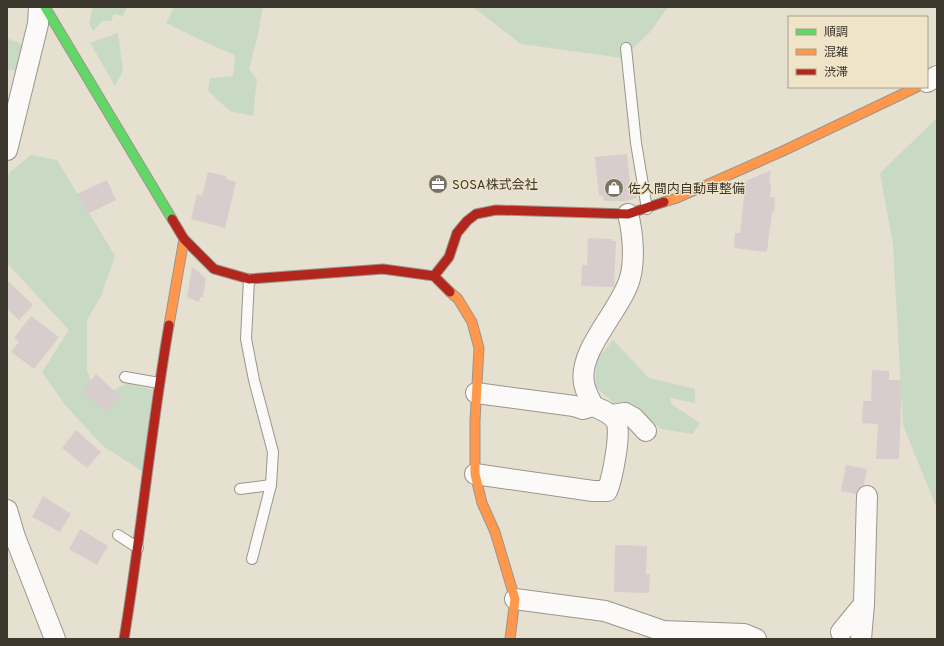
<svg xmlns="http://www.w3.org/2000/svg" width="944" height="646" viewBox="0 0 944 646" font-family="Overpass,'Noto Sans JP',sans-serif">
<rect width="100%" height="100%" fill="#e6e0d1"/>
<g fill="#c8d9c4">
<path d="M 93,7 L 127,7 L 123,16 L 114,14 L 111,21 L 102,21 L 93,31 L 89,23 Z"/>
<path d="M 174,7 L 263,7 L 258,34 L 249,69 L 257,79 L 253,116 L 230,111 L 208,91 L 210,78 L 233,76 L 235,55 L 209,44 L 166,23 Z"/>
<path d="M 473,7 L 668,7 L 650,32 L 623,58 L 521,44 Z"/>
<path d="M 118,33 L 123,71 L 115,86 L 90,43 Z"/>
<path d="M 7,38 L 19,43 L 29,49 L 22,71 L 7,70 Z"/>
<path d="M 937,118 L 937,509 L 903,425 L 893,245 L 880,173 Z"/>
<path d="M 31,155 L 57,160 L 115,256 L 101,296 L 87,320 L 87,371 L 98,398 L 127,383 L 153,390 L 142,471 L 103,446 L 66,406 L 42,372 L 69,330 L 7,263 L 7,185 L 9,173 Z"/>
<path d="M 613,340 L 649,378 L 695,389 L 695,403 L 670,398 L 671,404 L 700,423 L 693,434 L 661,429 L 644,414 L 633,408 L 621,409 L 595,387 L 597,360 Z"/>
</g>
<g fill="#d8cdcd">
<path d="M 627,154 L 630,182 L 635,181 L 637,198 L 626,201 L 604,201 L 603,196 L 599,196 L 595,157 Z"/>
<path d="M 771,171 L 769,183 L 771,184 L 770,197 L 775,197 L 774,212 L 772,212 L 767,252 L 734,248 L 735,233 L 740,233 L 746,181 L 764,173 Z"/>
<path d="M 208,172 L 226,176 L 226,179 L 236,182 L 225,228 L 191,219 L 197,194 L 202,196 Z"/>
<path d="M 107,180 L 116,200 L 87,214 L 77,194 Z"/>
<path d="M 588,238 L 612,239 L 612,241 L 616,241 L 614,287 L 581,286 L 582,265 L 587,265 Z"/>
<path d="M 192,267 L 206,278 L 203,297 L 200,297 L 199,302 L 187,297 Z"/>
<path d="M 7,280 L 33,305 L 19,320 L 7,309 Z"/>
<path d="M 31,316 L 59,337 L 34,369 L 11,352 L 19,342 L 14,338 Z"/>
<path d="M 872,370 L 889,371 L 889,380 L 902,380 L 899,459 L 876,459 L 878,424 L 862,423 L 863,401 L 871,401 Z"/>
<path d="M 96,374 L 120,396 L 106,412 L 82,392 Z"/>
<path d="M 76,430 L 101,452 L 87,468 L 62,448 Z"/>
<path d="M 846,465 L 867,469 L 864,485 L 857,490 L 856,494 L 841,491 Z"/>
<path d="M 43,496 L 71,514 L 60,532 L 32,517 Z"/>
<path d="M 80,529 L 108,546 L 97,565 L 69,549 Z"/>
<path d="M 615,545 L 647,546 L 646,575 L 650,574 L 649,593 L 614,592 Z"/>
</g>
<g fill="none" stroke-linecap="round" stroke-linejoin="round">
<g stroke="#9b968b" stroke-width="12">
<g id="lane">
<path d="M 626,48 L 636,143 L 647,209"/>
<path d="M 249,279 L 246,339 L 254,380 L 273,452 L 271,485 L 252,559"/>
<path d="M 125,377 L 159,383"/>
<path d="M 240,489 L 271,485"/>
<path d="M 118,535 L 138,548"/>
</g>
</g>
<g stroke="#9b968b" stroke-width="22">
<g id="street">
<path d="M 927,82 L 937,76"/>
<path d="M 7,150 L 38,24 L 39,7"/>
<path d="M 593,406 C 590,399 585,391 584,383 C 578,349 621,311 630,278 C 635,260 633,233 628,214"/>
<path d="M 612,415 L 625,413 L 634,418 L 646,431"/>
<path d="M 475,474 L 593,491 L 607,491 C 612,480 622,431 616,421 C 611,413 602,410 593,406 L 583,409 L 574,406 L 476,393"/>
<path d="M 7,510 L 15,537 L 55,639"/>
<path d="M 515,599 L 605,611 L 663,631 L 744,634 L 756,639"/>
<path d="M 841,632 L 864,604"/>
<path d="M 861,639 L 864,604 L 867,496"/>
</g>
</g>
<g stroke="#9b968b" stroke-width="11">
<path id="fast" d="M 45,7 L 172,219"/>
</g>
<g stroke="#9b968b" stroke-width="11">
<g id="slow">
<path d="M 664,202 L 677,198 L 783,151 L 917,87"/>
<path d="M 450,292 L 458,299 L 472,322 L 479,348 L 475,421 L 475,474 L 482,503 L 495,532 L 515,599 L 510,639"/>
<path d="M 169,325 L 184,239"/>
</g>
</g>
<g stroke="#9b968b" stroke-width="11">
<g id="jam">
<path d="M 172,219 L 184,239 L 214,269 L 249,279 L 383,269 L 434,276 L 450,292"/>
<path d="M 434,276 L 449,257 L 457,233 L 467,221 L 476,214 L 496,210 L 628,214 L 664,202"/>
<path d="M 124,639 C 141,535 151,429 169,325"/>
</g>
</g>
<use href="#lane" stroke="#fbfaf8" stroke-width="10"/>
<use href="#street" stroke="#fbfaf8" stroke-width="20"/>
<use href="#fast" stroke="#63d668" stroke-width="9"/>
<use href="#slow" stroke="#ff974d" stroke-width="9"/>
<use href="#jam" stroke="#b3261e" stroke-width="9"/>
</g>
<defs>
<g id="office-disc" transform="scale(1)"><circle r="9.5" fill="#787367" stroke="#efe3c8"/><path d="M-6-3h4V-5.5h4V-3h4V5H-6ZM-1-4.5V-3h2v-1.5ZM-6 0V1H6V0Z" fill="#fff"/></g>
<g id="shop-disc" transform="scale(1)"><circle r="9.5" fill="#787367" stroke="#efe3c8"/><path d="M-5-2.5h2.3a2.7 3.5 0 0 1 5.4 0H5L5.5 6h-11ZM-1.5-2.5h3a1.5 2.3 0 0 0-3 0Z" fill="#fff"/></g>
</defs>
<g fill-rule="evenodd">
<use href="#office-disc" x="438" y="184"/>
<use href="#shop-disc" x="614" y="188"/>
</g>
<g text-anchor="middle" stroke-width="3" stroke-linejoin="round" paint-order="stroke">
<g font-size="13" fill="#3d382e" stroke="#efe3c8" text-anchor="start">
<text x="452" y="189">SOSA株式会社</text>
<text x="628" y="193">佐久間内自動車整備</text>
</g>
</g>
<rect width="944" height="646" fill="none" stroke="#3d382e" stroke-width="16"/>
<rect x="788" y="16" width="140" height="72" fill="#efe3c8" stroke="#a89f8a"/>
<rect x="796" y="29" width="20" height="6" fill="#63d668" stroke="#a89f8a"/>
<text x="824" y="36" font-size="12" fill="#3d382e">順調</text>
<rect x="796" y="49" width="20" height="6" fill="#ff974d" stroke="#a89f8a"/>
<text x="824" y="56" font-size="12" fill="#3d382e">混雑</text>
<rect x="796" y="69" width="20" height="6" fill="#b3261e" stroke="#a89f8a"/>
<text x="824" y="76" font-size="12" fill="#3d382e">渋滞</text>
</svg>
